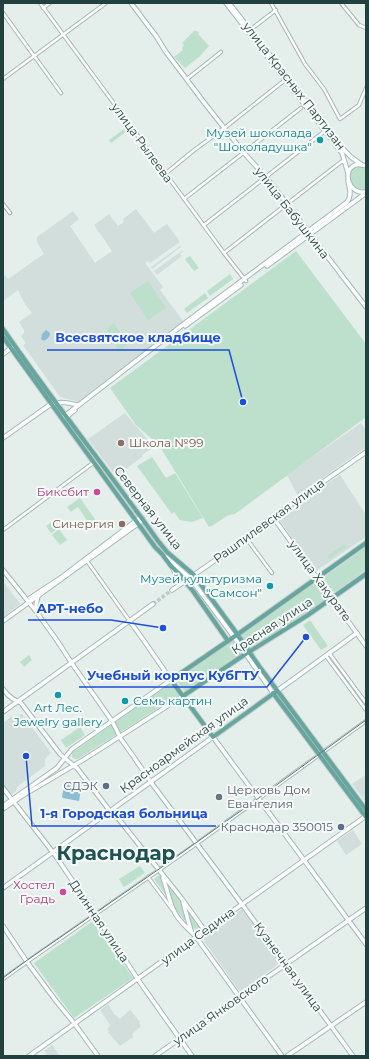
<svg xmlns="http://www.w3.org/2000/svg" width="369" height="1059" viewBox="0 0 369 1059" font-family="Montserrat,sans-serif">
<rect width="100%" height="100%" fill="#e4eeeb"/>
<g fill="#d2dedb">
<path d="M 136,209 L 154,233 L 167,224 L 180,242 L 150,263 L 148,261 L 145,263 L 163,287 L 160,290 L 184,322 L 98,388 L 95,388 L 94,390 L 79,402 L 60,397 L 23,345 L 26,343 L 21,336 L 24,333 L 24,330 L 19,322 L 32,313 L 25,304 L 18,290 L 3,301 L 3,273 L 8,279 L 44,254 L 37,242 L 37,237 L 73,211 L 79,219 L 70,226 L 95,263 L 112,251 L 94,225 L 109,214 L 118,226 L 124,222 L 123,219 Z"/>
<path d="M 180,246 L 181,247 L 152,269 L 151,267 Z"/>
<path d="M 183,250 L 184,251 L 180,254 L 182,256 L 157,275 L 154,271 Z"/>
<path d="M 125,413 L 154,447 L 142,455 L 142,457 L 116,476 L 88,439 Z"/>
<path d="M 361,423 L 366,430 L 366,447 L 298,496 L 287,475 Z"/>
<path d="M 340,475 L 366,515 L 366,537 L 316,571 L 278,518 Z"/>
<path d="M 3,581 L 20,604 L 3,617 Z"/>
<path d="M 22,714 L 51,753 L 45,759 L 45,766 L 17,787 L 16,791 L 12,794 L 8,792 L 3,785 L 3,723 L 11,717 Z"/>
<path d="M 366,775 L 366,802 L 352,784 Z"/>
<path d="M 353,830 L 362,844 L 346,855 L 337,841 Z"/>
<path d="M 242,909 L 281,962 L 240,992 L 202,938 Z"/>
<path d="M 108,1004 L 114,1014 L 120,1019 L 130,1010 L 140,1022 L 139,1023 L 141,1026 L 132,1034 L 133,1037 L 120,1046 L 108,1032 L 109,1031 L 107,1029 L 110,1025 L 100,1010 Z"/>
<path d="M 52,1045 L 60,1056 L 48,1056 L 44,1051 Z"/>
</g>
<g fill="#bde0cc">
<path d="M 194,31 L 197,31 L 199,33 L 198,34 L 209,46 L 199,57 L 185,68 L 174,57 L 183,50 L 182,48 L 184,45 L 182,43 Z"/>
<path d="M 124,129 L 126,132 L 111,143 L 109,140 Z"/>
<path d="M 357,167 L 362,167 L 366,169 L 366,189 C 351,191 343,173 357,167 Z"/>
<path d="M 296,251 L 366,344 L 366,417 L 235,514 C 225,514 218,524 209,527 L 159,445 L 136,425 L 110,388 Z"/>
<path d="M 190,256 L 199,268 L 194,271 L 185,259 Z"/>
<path d="M 230,274 L 233,279 L 210,296 L 207,291 Z"/>
<path d="M 148,281 L 166,308 L 148,320 L 130,293 Z"/>
<path d="M 205,293 L 208,298 L 187,313 L 184,309 Z"/>
<path d="M 114,323 L 122,335 L 114,340 L 106,329 Z"/>
<path d="M 124,340 L 127,345 L 119,352 L 115,346 Z"/>
<path d="M 152,457 L 166,478 L 175,473 L 203,518 L 192,522 L 180,520 L 174,512 L 172,514 L 137,466 Z"/>
<path d="M 80,498 L 97,522 L 92,526 L 91,524 L 90,525 L 78,507 L 71,512 L 67,507 Z"/>
<path d="M 53,521 L 59,528 L 51,533 L 46,526 Z"/>
<path d="M 59,529 L 67,540 L 60,545 L 52,535 Z"/>
<path d="M 343,545 L 347,547 L 329,559 L 327,556 Z"/>
<path d="M 366,547 L 366,570 L 335,592 L 332,591 L 324,579 L 324,577 Z"/>
<path d="M 315,583 L 325,597 L 323,602 L 250,649 L 240,635 Z"/>
<path d="M 310,620 L 328,646 L 321,650 L 303,625 Z"/>
<path d="M 233,640 L 243,653 L 185,692 L 176,680 Z"/>
<path d="M 29,655 L 32,660 L 24,667 L 20,662 Z"/>
<path d="M 170,684 L 179,695 L 78,759 C 73,760 70,756 73,752 Z"/>
<path d="M 80,727 L 85,735 L 66,748 L 61,740 Z"/>
<path d="M 140,866 L 145,873 L 124,887 L 119,879 Z"/>
<path d="M 159,875 L 162,879 L 166,893 L 165,894 L 154,879 Z"/>
<path d="M 170,888 L 180,901 L 186,918 L 185,920 L 184,920 L 175,909 L 169,890 Z"/>
<path d="M 189,913 L 200,927 L 196,931 L 192,926 L 188,914 Z"/>
<path d="M 93,921 L 133,978 L 74,1018 L 34,963 Z"/>
</g>
<g fill="#8bbed5">
<path d="M 46,330 L 49,332 L 50,334 C 49,338 44,343 41,339 L 42,334 Z"/>
<path d="M 65,781 L 82,784 L 79,801 L 63,798 L 62,797 Z"/>
</g>
<g fill="none" stroke-linecap="round" stroke-linejoin="round">
<path stroke="#bdcbc8" stroke-width="3.5" stroke-dasharray="3.5 2" stroke-linecap="butt" d="M 153,604 L 172,590"/>
<g stroke="#a6b7b4" stroke-width="4.5">
<g id="street">
<path d="M 40,3 L 224,253 L 246,281"/>
<path d="M 271,3 L 305,64 L 324,89 L 340,119 L 359,105 L 366,88"/>
<path d="M 341,3 L 359,25 L 366,28"/>
<path d="M 43,8 L 50,3"/>
<path d="M 3,13 L 61,93"/>
<path d="M 250,30 L 276,10"/>
<path d="M 3,79 L 106,3"/>
<path d="M 187,79 L 221,52"/>
<path d="M 165,174 L 193,151 L 227,126 L 285,80"/>
<path d="M 184,199 L 301,108"/>
<path d="M 3,204 L 10,213"/>
<path d="M 204,225 L 325,131"/>
<path d="M 224,253 L 341,162 L 344,161"/>
<path d="M 3,530 L 93,463"/>
<path d="M 246,538 L 272,573"/>
<path d="M 87,561 L 129,620"/>
<path d="M 329,653 L 366,703"/>
<path d="M 326,656 L 366,710"/>
<path d="M 323,752 L 366,721"/>
<path d="M 148,877 L 172,909"/>
<path d="M 3,979 L 31,959 L 192,847 L 319,755"/>
</g>
</g>
<g stroke="#a2bab6" stroke-width="5.5">
<g id="secondary">
<path d="M 131,3 L 156,36 L 166,52 L 206,105 L 244,153 L 266,177 L 287,204 L 366,307"/>
<path d="M 226,3 L 342,153 L 348,173"/>
<path d="M 229,3 L 345,151 L 351,157 L 362,165"/>
<path d="M 366,166 C 341,157 343,195 366,192"/>
<path d="M 267,266 L 366,193"/>
<path d="M 185,326 L 241,285"/>
<path d="M 3,354 L 14,346"/>
<path d="M 66,417 L 75,410"/>
<path d="M 62,418 L 189,320 L 346,203 C 352,197 350,189 348,181"/>
<path d="M 3,438 L 51,404 C 60,401 69,403 78,405"/>
<path d="M 273,517 L 366,646"/>
<path d="M 166,557 L 190,578 L 231,633 L 273,693"/>
<path d="M 173,569 L 179,580 L 180,584"/>
<path d="M 3,570 L 35,610 L 56,639 L 73,665 L 112,721 L 121,739 L 131,753 L 153,785 L 244,907 L 353,1056"/>
<path d="M 172,590 L 217,559 L 246,538 L 273,517 L 366,452"/>
<path d="M 30,598 L 62,577 L 141,517"/>
<path d="M 35,610 L 38,596"/>
<path d="M 3,621 L 143,520"/>
<path d="M 3,689 L 8,695 L 13,699 L 21,703 L 60,754 L 73,765 L 77,768 L 110,811 L 114,813 L 182,899 L 205,931"/>
<path d="M 277,691 L 357,633"/>
<path d="M 3,712 L 153,604"/>
<path d="M 3,788 L 55,855 L 95,914 L 139,981 L 192,1056"/>
<path d="M 3,806 L 57,768 L 72,749 L 171,680 L 142,638 L 129,620"/>
<path d="M 3,809 L 22,796 L 83,760 L 183,696"/>
<path d="M 163,878 C 167,888 169,901 174,911 C 178,921 189,929 196,937 L 282,1056"/>
<path d="M 3,888 L 213,737 L 366,944"/>
<path d="M 183,902 L 191,931"/>
<path d="M 3,926 L 27,962 L 56,1001 L 74,1023 L 98,1056"/>
<path d="M 29,1056 L 366,816"/>
<path d="M 155,1056 L 366,908"/>
<path d="M 287,1056 L 366,1002"/>
</g>
</g>
<g stroke="#c1cac9" stroke-width="6">
<g id="primary">
<path d="M 3,329 C 53,402 108,470 158,541 L 167,552 L 194,575 L 235,631 L 259,666 L 366,810"/>
<path d="M 3,337 L 155,547 L 162,554 L 171,566 L 180,575 L 193,591 L 228,641"/>
<path d="M 277,691 L 213,737 L 171,680 L 241,632 L 366,543"/>
<path d="M 273,693 L 366,817"/>
<path d="M 183,696 L 244,655 L 308,615 L 366,574"/>
</g>
</g>
<use href="#street" stroke="#fff" stroke-width="2.5"/>
<use href="#secondary" stroke="#fff" stroke-width="3.5"/>
<use href="#primary" stroke="#67a59f" stroke-width="4"/>
<path stroke="#5d7c79" stroke-width="1" d="M 3,978 L 26,961 L 162,867 L 256,800 L 366,720"/>
</g>
<g fill="#0f9aa8" stroke="#f5faf8" stroke-width="1.5">
<circle cx="320" cy="140" r="4"/>
<circle cx="270" cy="586" r="4"/>
<circle cx="58" cy="695" r="4"/>
<circle cx="125" cy="701" r="4"/>
</g>
<g fill="#8d6e63" stroke="#f5faf8" stroke-width="1.5">
<circle cx="121" cy="443" r="4"/>
<circle cx="122" cy="524" r="4"/>
</g>
<g fill="#d1479c" stroke="#f5faf8" stroke-width="1.5">
<circle cx="97" cy="492" r="4"/>
<circle cx="63" cy="892" r="4"/>
</g>
<g fill="#5c6f8a" stroke="#f5faf8" stroke-width="1.5">
<circle cx="106" cy="786" r="4"/>
<circle cx="341" cy="827" r="4"/>
</g>
<circle fill="#6b7280" stroke="#f5faf8" stroke-width="1.5" cx="219" cy="797" r="4"/>
<g text-anchor="middle" stroke-width="4" stroke-linejoin="round" paint-order="stroke">
<g font-size="12" fill="#22413e" stroke="#f5faf8">
<text transform="translate(294 86) rotate(52)" y="4">улица Красных Партизан</text>
<text transform="translate(142 143) rotate(54)" y="4">улица Рылеева</text>
<text transform="translate(292 213) rotate(52)" y="4">улица Бабушкина</text>
<text transform="translate(148 508) rotate(52)" y="4">Северная улица</text>
<text transform="translate(269 521) rotate(-36)" y="4">Рашпилевская улица</text>
<text transform="translate(320 581) rotate(54)" y="4">улица Хакурате</text>
<text transform="translate(272 626) rotate(-33)" y="4">Красная улица</text>
<text transform="translate(184 745) rotate(-36)" y="4">Красноармейская улица</text>
<text transform="translate(99 921) rotate(56)" y="4">Длинная улица</text>
<text transform="translate(198 936) rotate(-36)" y="4">улица Седина</text>
<text transform="translate(288 967) rotate(54)" y="4">Кузнечная улица</text>
<text transform="translate(221 1010) rotate(-35)" y="4">улица Янковского</text>
</g>
<g font-size="12" fill="#0d838f" stroke="#f5faf8" text-anchor="end">
<text x="312" y="137">Музей шоколада<tspan x="312" dy="14">"Шоколадушка"</tspan></text>
<text x="262" y="583">Музей культуризма<tspan x="262" dy="14">"Самсон"</tspan></text>
<text x="133" y="705" text-anchor="start">Семь картин</text>
<text x="58" y="712" text-anchor="middle">Art Лес.<tspan x="58" dy="14">Jewelry gallery</tspan></text>
</g>
<g font-size="12" fill="#785e54" stroke="#f5faf8" text-anchor="start">
<text x="129" y="447">Школа №99</text>
<text x="114" y="528" text-anchor="end">Синергия</text>
</g>
<g font-size="12" fill="#b23c85" stroke="#f5faf8" text-anchor="end">
<text x="89" y="496">Биксбит</text>
<text x="55" y="889">Хостел<tspan x="55" dy="14">Градь</tspan></text>
</g>
<g font-size="12" fill="#4e5e75" stroke="#f5faf8" text-anchor="end">
<text x="98" y="790">СДЭК</text>
<text x="333" y="831">Краснодар 350015</text>
</g>
<g font-size="12" fill="#5b616d" stroke="#f5faf8" text-anchor="start">
<text x="227" y="794">Церковь Дом<tspan x="227" dy="14">Евангелия</tspan></text>
</g>
<g font-size="20" font-weight="bold" fill="#1d544f" stroke="#f5faf8">
<text x="116" y="860">Краснодар</text>
</g>
</g>
<path fill="none" stroke="#1d4ed8" stroke-width="1.5" d="M243 402L229 350H47M163 628L111 620H28M306 637L267 687H79M26 756L32 826H216"/>
<g fill="#1d4ed8" stroke="#f5faf8" stroke-width="1.5">
<circle cx="243" cy="402" r="4"/>
<circle cx="163" cy="628" r="4"/>
<circle cx="306" cy="637" r="4"/>
<circle cx="26" cy="756" r="4"/>
</g>
<g font-size="13" text-anchor="middle" font-weight="bold" fill="#1d4ed8" stroke="#f5faf8" stroke-width="4" stroke-linejoin="round" paint-order="stroke">
<text x="138" y="342">Всесвятское кладбище</text>
<text x="70" y="613">АРТ-небо</text>
<text x="173" y="680">Учебный корпус КубГТУ</text>
<text x="124" y="818">1-я Городская больница</text>
</g>
<rect width="369" height="1059" fill="none" stroke="#22413e" stroke-width="8"/>
</svg>
